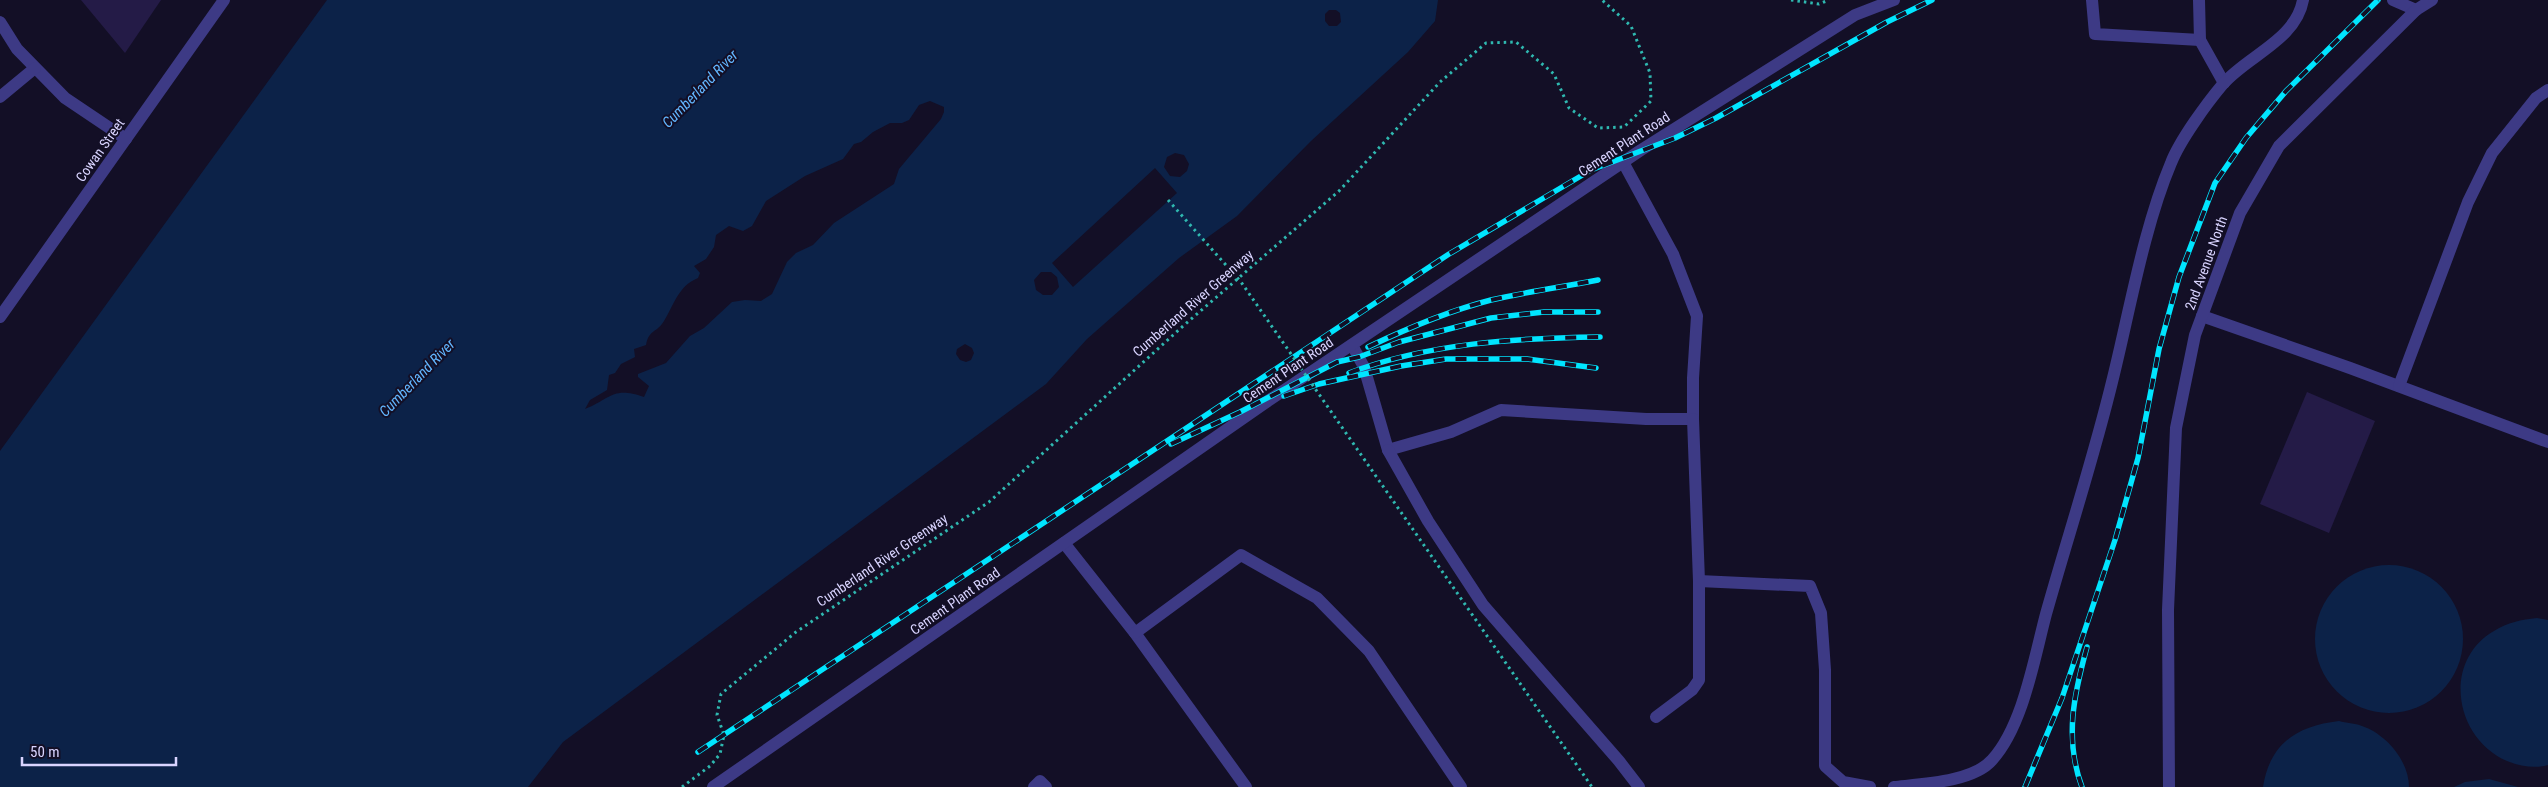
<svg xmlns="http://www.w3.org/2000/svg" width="2548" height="787" viewBox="0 0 2548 787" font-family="'Roboto Condensed',sans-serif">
<rect width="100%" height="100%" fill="#130f26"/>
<g fill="#0c2248" fill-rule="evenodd">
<path d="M 327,0 L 1438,0 L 1435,21 L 1408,52 L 1311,141 L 1237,216 L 1179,258 L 1087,339 L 1046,384 L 563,742 L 528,787 L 0,787 L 0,451 ZM 1329,10 L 1336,10 L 1340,13 L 1341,22 L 1337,26 L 1329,26 L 1325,21 L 1325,14 ZM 930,101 L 944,107 L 944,112 L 941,119 L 899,169 L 894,184 L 834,223 L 813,245 L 796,253 L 787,262 L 772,294 L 761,301 L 745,300 L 732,302 L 704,328 L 690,336 L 666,363 L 638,374 L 638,377 L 649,386 L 644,397 C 612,386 611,399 585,409 L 590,400 L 607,390 L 609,375 L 615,373 L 621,364 L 635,357 L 634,349 L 646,345 C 649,329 657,333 664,321 C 674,305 678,286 698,278 L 700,273 L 694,266 L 706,259 L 714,247 L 716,235 L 729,226 L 743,231 L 752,226 L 766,201 L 805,176 L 843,159 L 854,144 L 861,142 L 873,132 L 890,123 L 902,123 L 909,120 L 919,105 ZM 1175,153 L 1184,155 L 1189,164 L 1187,171 L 1180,177 L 1170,176 L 1164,167 L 1167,157 ZM 1155,168 L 1177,193 L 1073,287 L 1052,263 ZM 1041,272 L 1051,272 L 1057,277 L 1059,287 L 1052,295 L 1043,295 L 1036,290 L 1034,280 ZM 965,344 L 972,348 L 974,353 L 971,360 L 966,362 L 960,360 L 956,354 L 957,349 Z"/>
<circle cx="2389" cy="639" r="74"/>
<path d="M 2537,618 L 2548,620 L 2548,765 C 2535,769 2519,766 2507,761 C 2454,738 2442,661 2494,631 C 2508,622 2521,620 2537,618 Z"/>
<path d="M 2339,721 C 2346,723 2355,723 2362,726 C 2386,734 2409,761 2409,787 L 2263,787 C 2270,743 2297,726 2339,721 Z"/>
<path d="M 2489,779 L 2518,787 L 2454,787 L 2465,782 Z"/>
</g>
<g fill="#241b47">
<path d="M 81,0 L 161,0 L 125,53 Z"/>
<path d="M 2307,392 L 2375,421 L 2329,533 L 2260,504 Z"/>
</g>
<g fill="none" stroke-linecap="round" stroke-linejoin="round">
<g stroke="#2fb8b0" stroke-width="3" stroke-dasharray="2.5 4" stroke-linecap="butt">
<path d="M 1791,0 L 1819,4 L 1829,0"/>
<path d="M 682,787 L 710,766 L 720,754 L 724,735 L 717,715 L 721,694 L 796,632 L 989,502 L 1182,327 L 1339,191 L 1440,82 L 1486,43 L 1516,42 L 1554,74 L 1569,108 L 1598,128 L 1624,127 L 1651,101 L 1650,73 L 1631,26 L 1602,0"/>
</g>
<g stroke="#3d3a85" stroke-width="12">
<path d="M 2092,0 L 2095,34 L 2200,40"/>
<path d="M 2199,0 L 2200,40 L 2224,83"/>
<path d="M 2393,0 L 2416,10"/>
<path d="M 0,22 L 17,49 L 65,98 L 126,139"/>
<path d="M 0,97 L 35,68"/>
<path d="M 2202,316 L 2350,368 L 2548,442"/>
<path d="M 0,317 L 224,0"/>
<path d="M 1352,345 L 1364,367 L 1388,450 L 1451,432 L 1501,410 L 1646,419 L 1693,419 L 1693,378 L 1697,316 L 1673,254 L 1623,162"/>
<path d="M 2399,386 L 2468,202 L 2492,153 L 2536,98 L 2548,90"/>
<path d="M 1388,450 L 1428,521 L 1483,605 L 1619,761 L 1639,787"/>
<path d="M 1064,543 L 1135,633 L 1246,787"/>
<path d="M 1699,581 L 1810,586 L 1821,613 L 1825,670 L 1825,766 L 1843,782 L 1870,787"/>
<path d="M 1135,633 L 1241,555 L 1317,598 L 1369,651 L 1461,787"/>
<path d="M 1656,717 L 1692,690 L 1699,680 L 1699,581 L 1693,419"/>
<path d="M 713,787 L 1262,405 L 1641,150 L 1855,15 L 1894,0"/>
<path d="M 1034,787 L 1040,781 L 1046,787"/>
<path d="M 1894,787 C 1921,784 1973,782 1992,760 C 2023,726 2034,659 2046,614 C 2068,536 2094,457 2113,378 C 2130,309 2144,227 2171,163 C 2180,140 2207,103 2223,84 C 2247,56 2296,40 2303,0"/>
<path d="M 2169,787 L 2168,610 L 2176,428 L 2195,335 L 2240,213 L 2279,146 L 2416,10 L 2432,0"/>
</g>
<g stroke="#00e5ff" stroke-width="5.5">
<g id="rail">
<path d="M 1368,347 C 1408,328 1448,311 1491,300 C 1526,292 1562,287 1598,280"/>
<path d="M 1349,373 C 1429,343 1516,338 1600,337"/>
<path d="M 1284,396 L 1319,384 L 1401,366 L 1446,359 L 1527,359 L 1596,368"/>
<path d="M 1171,444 L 1240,412 L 1337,362 L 1359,357 L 1399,342 L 1491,318 L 1544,312 L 1598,312"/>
<path d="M 698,752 L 1449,254 L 1591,170 L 1675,138 L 1716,118 L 1887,22 L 1932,0"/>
<path d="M 2025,787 L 2062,698 L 2115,540 L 2138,458 L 2159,349 L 2179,277 L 2215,183 L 2246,138 L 2286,91 L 2378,0"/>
<path d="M 2082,787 C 2064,739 2074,694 2087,647"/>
</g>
</g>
<use href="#rail" stroke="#130f26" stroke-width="4" stroke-dasharray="11" stroke-linecap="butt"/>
<path stroke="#2fb8b0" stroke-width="3" stroke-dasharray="2.5 4" stroke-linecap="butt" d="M 1168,200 L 1241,282 L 1592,787"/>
</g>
<g text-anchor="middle" stroke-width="4" stroke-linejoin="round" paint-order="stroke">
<g font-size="14" fill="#d9d4ff" stroke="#130f26">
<text transform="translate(1624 144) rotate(-33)" y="5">Cement Plant Road</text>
<text transform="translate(100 150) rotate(-55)" y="5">Cowan Street</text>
<text transform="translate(2206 263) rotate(-70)" y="5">2nd Avenue North</text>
<text transform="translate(1193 303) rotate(-41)" y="5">Cumberland River Greenway</text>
<text transform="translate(1288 370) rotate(-34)" y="5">Cement Plant Road</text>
<text transform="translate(882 560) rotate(-34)" y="5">Cumberland River Greenway</text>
<text transform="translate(955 601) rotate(-35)" y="5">Cement Plant Road</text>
</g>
<g font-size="15" font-style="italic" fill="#62b6ff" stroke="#130f26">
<text transform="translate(700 89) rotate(-46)" y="5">Cumberland River</text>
<text transform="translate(417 378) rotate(-46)" y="5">Cumberland River</text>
</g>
</g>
<path d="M22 757v8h154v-8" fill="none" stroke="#d9d4ff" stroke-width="2.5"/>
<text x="30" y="757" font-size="15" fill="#d9d4ff" stroke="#130f26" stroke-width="4" paint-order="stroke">50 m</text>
</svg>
